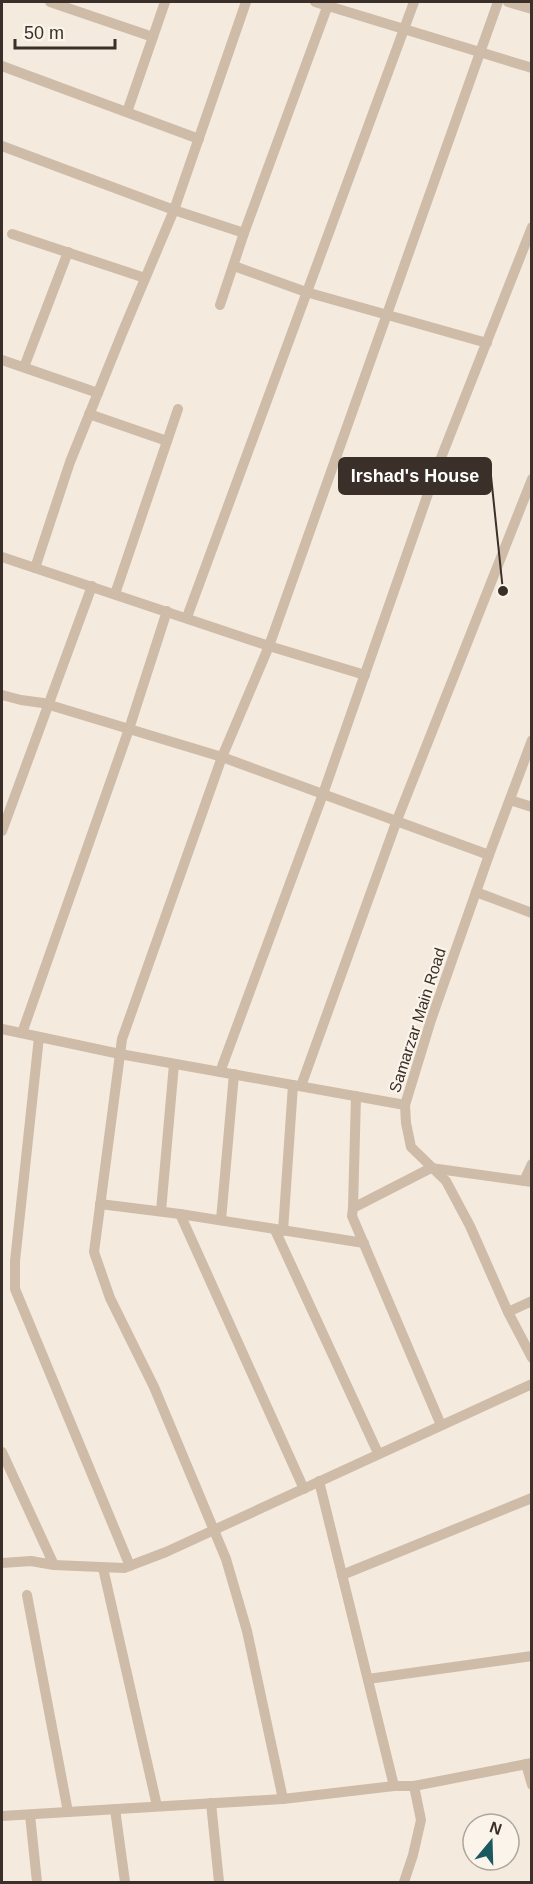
<svg xmlns="http://www.w3.org/2000/svg" width="533" height="1884" viewBox="0 0 533 1884" font-family="Arial,sans-serif">
<rect width="100%" height="100%" fill="#f4eadd"/>
<g fill="none" stroke-linecap="round" stroke-linejoin="round">
<g stroke="#cebba8" stroke-width="10">
<path d="M 50,2 L 153,37"/>
<path d="M 315,2 L 532,68"/>
<path d="M 508,2 L 532,9"/>
<path d="M 2,66 L 199,139"/>
<path d="M 127,112 L 165,2"/>
<path d="M 2,146 L 174,210 L 244,233"/>
<path d="M 12,234 L 145,278"/>
<path d="M 234,266 L 306,292 L 487,343"/>
<path d="M 220,305 L 244,233 L 329,2"/>
<path d="M 2,360 L 98,393"/>
<path d="M 24,367 L 68,252"/>
<path d="M 89,414 L 167,441"/>
<path d="M 2,557 L 269,646 L 365,675"/>
<path d="M 35,568 L 70,462 L 123,331 L 174,210 L 246,2"/>
<path d="M 115,594 L 178,409"/>
<path d="M 187,617 L 414,2"/>
<path d="M 2,695 L 21,700 L 43,703 L 222,757 L 489,855"/>
<path d="M 532,740 L 489,855 L 431,1020 L 405,1105 L 406,1123 L 411,1147 L 446,1181 L 470,1226 L 508,1312 L 532,1358"/>
<path d="M 510,800 L 532,807"/>
<path d="M 2,831 L 92,586"/>
<path d="M 476,892 L 532,913"/>
<path d="M 2,1029 L 120,1054 L 405,1105"/>
<path d="M 22,1033 L 129,729 L 167,611"/>
<path d="M 39,1037 L 15,1261 L 15,1289 L 130,1566"/>
<path d="M 220,1072 L 323,794 L 437,468 L 532,227"/>
<path d="M 301,1086 L 397,820 L 532,479"/>
<path d="M 524,1181 L 532,1164"/>
<path d="M 100,1204 L 180,1214 L 364,1243"/>
<path d="M 353,1208 L 356,1096"/>
<path d="M 161,1211 L 174,1064"/>
<path d="M 180,1214 L 304,1489"/>
<path d="M 221,1220 L 234,1074"/>
<path d="M 275,1230 L 378,1453"/>
<path d="M 283,1231 L 293,1085"/>
<path d="M 508,1312 L 532,1301"/>
<path d="M 441,1425 L 352,1216 L 353,1208 L 431,1168 L 532,1182"/>
<path d="M 2,1452 L 54,1565"/>
<path d="M 319,1481 L 394,1786"/>
<path d="M 2,1563 L 31,1561 L 54,1565 L 124,1568 L 166,1552 L 532,1384"/>
<path d="M 103,1568 L 157,1806"/>
<path d="M 342,1575 L 532,1498"/>
<path d="M 27,1595 L 68,1812"/>
<path d="M 368,1679 L 532,1656"/>
<path d="M 526,1764 L 532,1785"/>
<path d="M 283,1799 L 247,1631 L 226,1559 L 154,1387 L 110,1298 L 94,1252 L 122,1039 L 222,757 L 269,646 L 498,2"/>
<path d="M 211,1803 L 219,1882"/>
<path d="M 115,1809 L 125,1882"/>
<path d="M 30,1815 L 37,1882"/>
<path d="M 2,1816 L 283,1799 L 394,1786 L 414,1786 L 532,1763"/>
<path d="M 404,1882 L 413,1855 L 421,1820 L 414,1786"/>
</g>
</g>
<g text-anchor="middle" stroke-width="4.5" stroke-linejoin="round" paint-order="stroke">
<g font-size="16" fill="#3a2f29" stroke="#fbf4eb">
<text transform="translate(417 1020) rotate(-72)" y="6">Samarzar Main Road</text>
</g>
</g>
<path fill="none" stroke="#3a2f29" stroke-width="2" d="M503 591L491 476"/>
<circle fill="#3a2f29" stroke="#fbf4eb" stroke-width="2" cx="503" cy="591" r="6"/>
<rect fill="#3a2f29" stroke="#3a2f29" stroke-width="2" x="339" y="458" width="152" height="36" rx="6"/>
<g font-size="18" text-anchor="middle" font-weight="bold" fill="#fff">
<text x="415" y="482">Irshad's House</text>
</g>
<rect width="533" height="1884" fill="none" stroke="#3a2f29" stroke-width="6"/>
<g transform="translate(491 1842) rotate(19)"><circle r="28" fill="#fbf4eb" stroke="#aea59d" stroke-width="1.5"/>
<path d="M0-4.5L10 22L0 15L-10 22Z" fill="#1a5960"/>
<text y="-9" font-size="16" font-weight="bold" text-anchor="middle" fill="#3a2f29">N</text>
</g>
<path d="M15 39v9h100v-9" fill="none" stroke="#3a2f29" stroke-width="3"/>
<text x="24" y="39" font-size="18" fill="#3a2f29" stroke="#fbf4eb" stroke-width="4.5" paint-order="stroke">50 m</text>
</svg>
